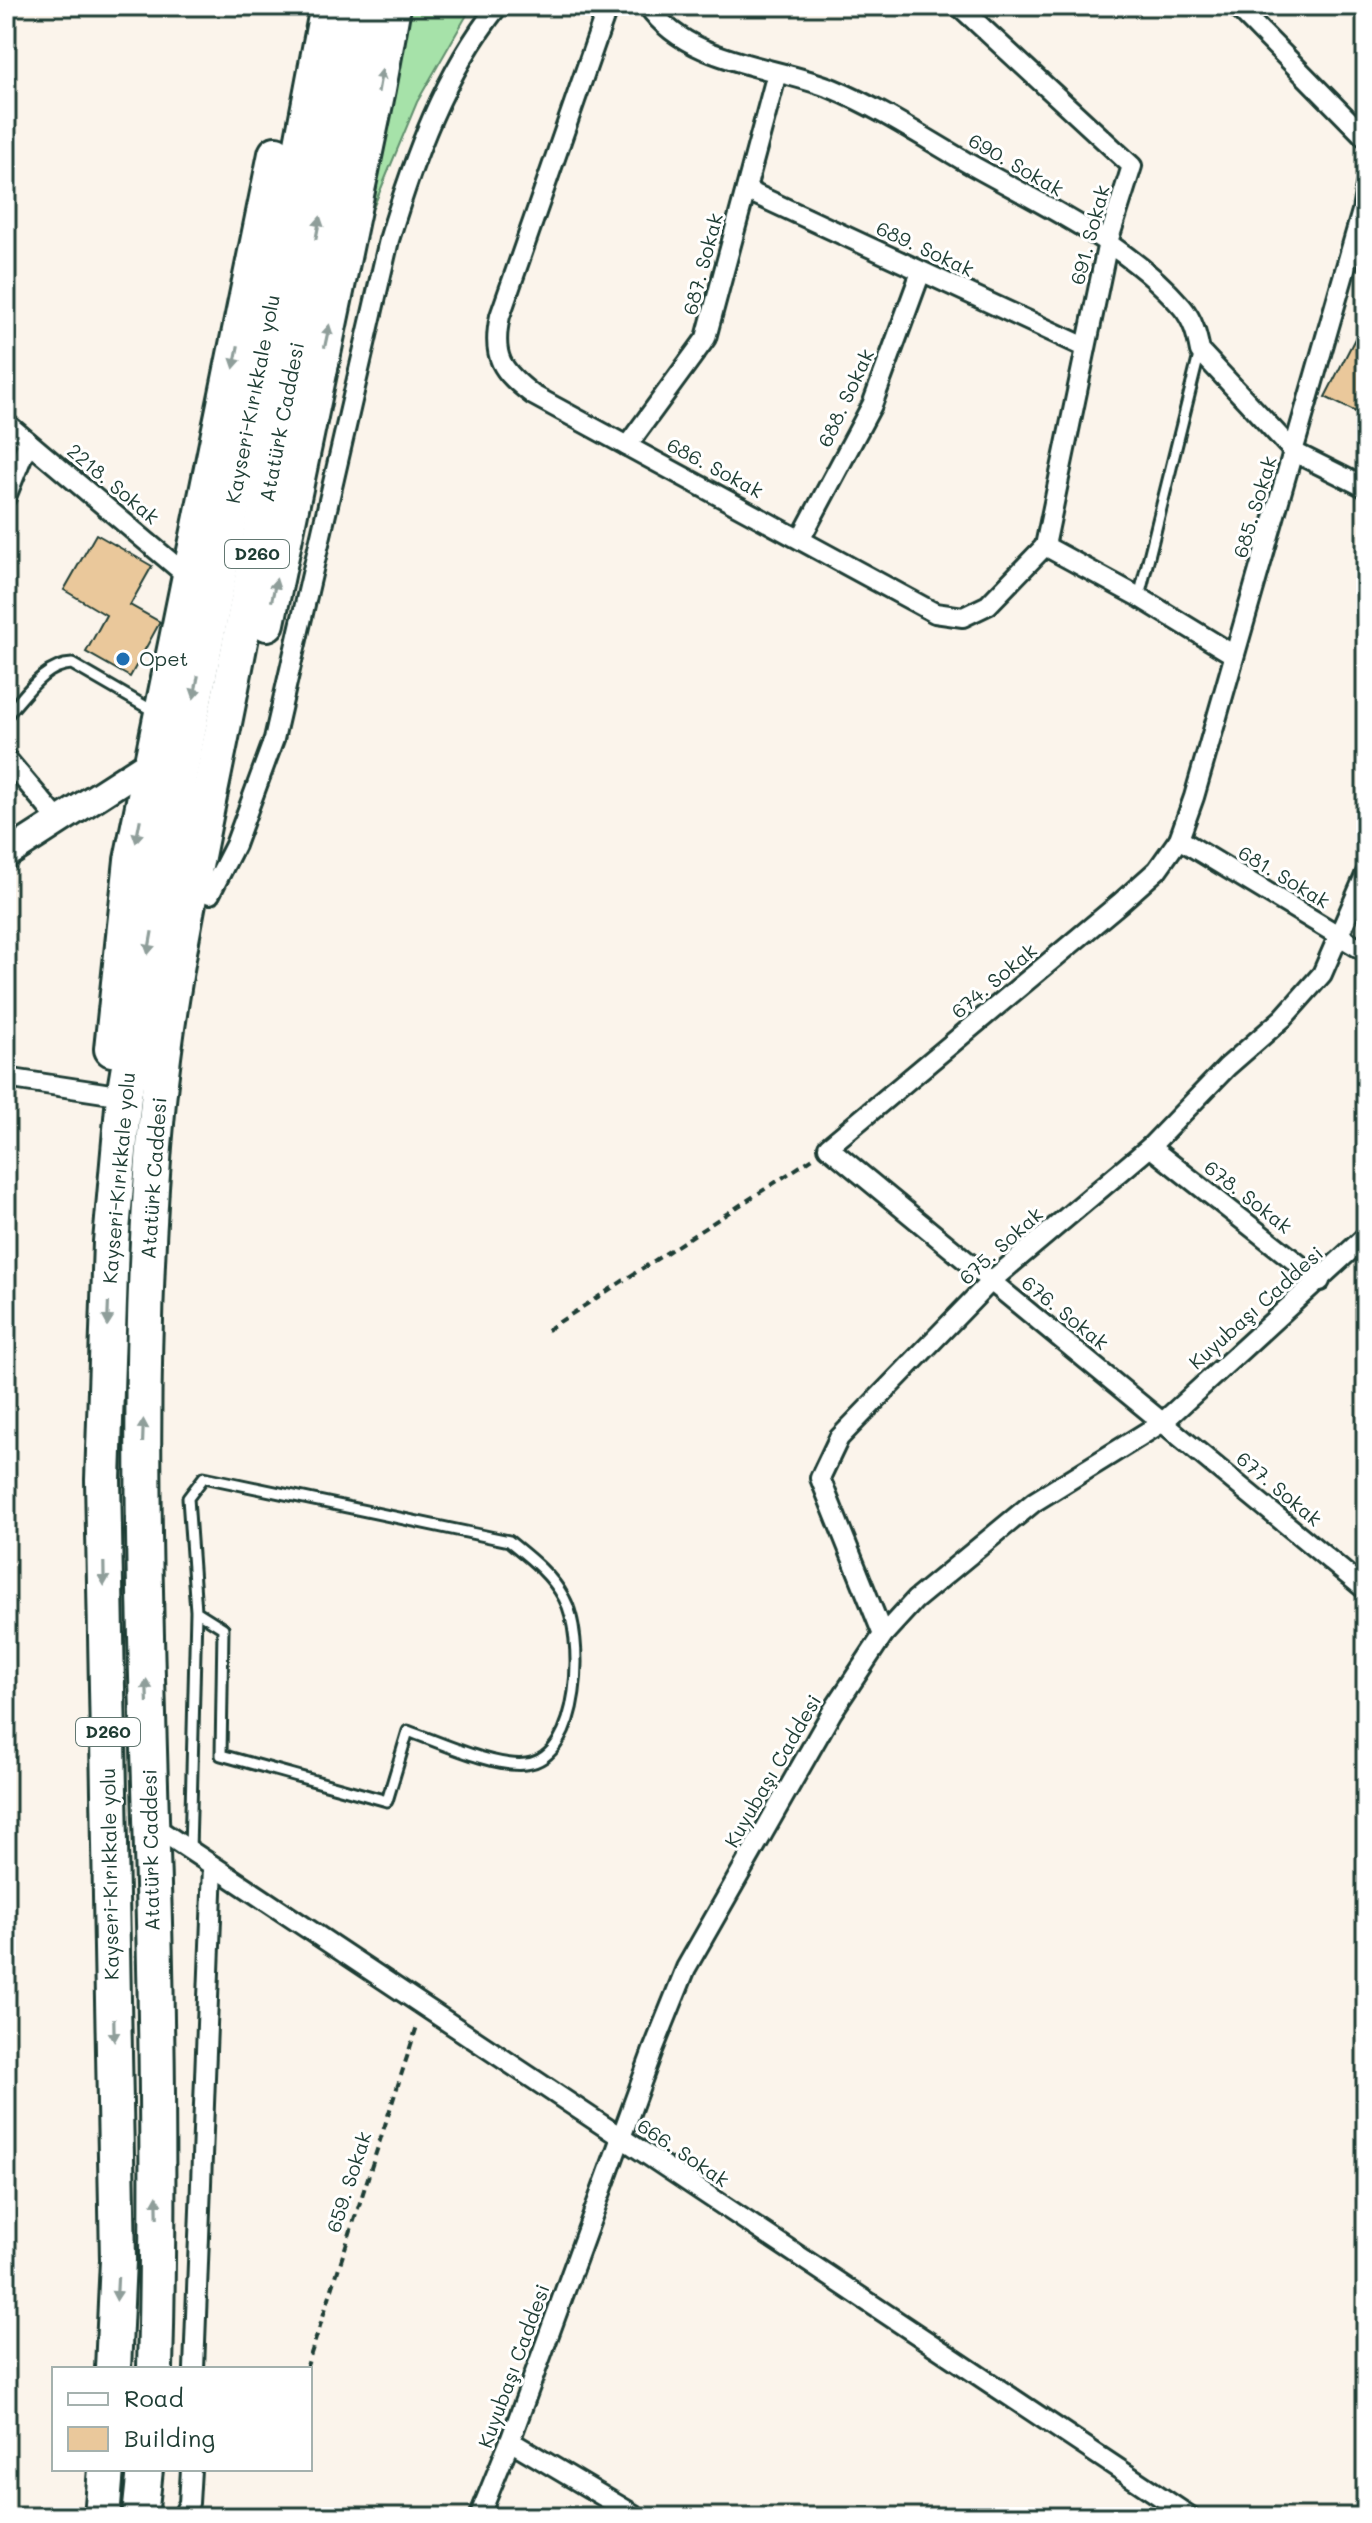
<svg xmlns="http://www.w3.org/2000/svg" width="1372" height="2523" viewBox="0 0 1372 2523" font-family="Mali,sans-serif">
<rect width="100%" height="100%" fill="#fbf4eb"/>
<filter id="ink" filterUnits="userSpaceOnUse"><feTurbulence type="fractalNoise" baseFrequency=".0125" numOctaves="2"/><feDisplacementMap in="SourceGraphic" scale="16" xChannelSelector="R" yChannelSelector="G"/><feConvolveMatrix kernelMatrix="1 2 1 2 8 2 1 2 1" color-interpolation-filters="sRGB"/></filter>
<g filter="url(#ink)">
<path fill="#a6e2a9" stroke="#62906e" stroke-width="2" d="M 407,6 L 472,6 L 417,102 L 373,208 Z"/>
<g fill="#eac89b" stroke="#1f3d34" stroke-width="2">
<path d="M 1366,317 L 1366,417 L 1325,397 Z"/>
<path d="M 96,534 L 152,566 L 130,605 L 160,622 L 130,677 L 86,652 L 106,615 L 64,590 Z"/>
</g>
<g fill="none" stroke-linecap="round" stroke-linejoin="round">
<g stroke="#1f3d34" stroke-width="15">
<g id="lane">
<path d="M 1139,597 L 1200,351"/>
<path d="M 6,716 C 25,696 43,665 72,664 L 155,712"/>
<path d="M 190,1851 L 196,1611 L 188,1498 L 204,1477 L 509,1541 C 530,1558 551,1574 564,1598 C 585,1635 582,1758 526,1764 C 495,1768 439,1742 408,1731 L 387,1801 L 221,1755 L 223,1628 L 196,1611"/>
</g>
</g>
<g stroke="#1f3d34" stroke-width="24">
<g id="street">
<path d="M 608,6 L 500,316 C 491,358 502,371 533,395 L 935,613 L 963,617 L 988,605 L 1045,546 L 1139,597 L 1234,655"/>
<path d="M 648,6 C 688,64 773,65 833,89 C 879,108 923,137 966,162 C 1040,204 1125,241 1182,307 C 1193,320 1197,335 1200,351 L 1294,452 L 1366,488"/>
<path d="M 959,6 L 1132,166 L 1108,242 L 1045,546"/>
<path d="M 1236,6 L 1364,136"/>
<path d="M 1366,186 L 1362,211 L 1194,797 L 1179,839 L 1157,870 L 1120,903 L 828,1147 L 1366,1590"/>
<path d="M 746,190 L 1085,347"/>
<path d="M 6,423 L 191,579"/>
<path d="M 627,446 L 706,338 L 777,73"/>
<path d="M 6,497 L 28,442"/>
<path d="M 801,538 L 872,405 L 921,272"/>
<path d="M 6,758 L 60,822"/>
<path d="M 1179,839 L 1366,952"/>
<path d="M 210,894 L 235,845 L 274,739 L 389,240 C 414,157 444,74 498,6"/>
<path d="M 6,1078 L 124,1096"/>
<path d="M 1150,1147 L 1320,1281"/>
<path d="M 883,1635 L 820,1478 L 839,1438 L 991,1281 L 1150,1147 L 1227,1067 L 1283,1018 L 1322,974 L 1366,873"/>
<path d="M 152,1825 L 1191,2517"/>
<path d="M 194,2369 L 213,1866"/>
<path d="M 510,2441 L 638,2517"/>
<path d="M 182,2517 L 189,2503 L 191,2469"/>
<path d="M 479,2517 L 510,2441 L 653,2050 L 686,1968 L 832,1712 L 883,1635 L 915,1600 L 1034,1502 L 1163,1422 L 1366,1236"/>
</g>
</g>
<g stroke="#1f3d34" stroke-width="32">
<path id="secondary" d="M 6,855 L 152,761"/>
</g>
<g stroke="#1f3d34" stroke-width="40">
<g id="highway">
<path d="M 267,623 L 378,89 L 393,6"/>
<path d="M 112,1049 L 132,860 L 276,154"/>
<path d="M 113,2369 L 118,2260 L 103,1480 L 111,1242 L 124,1096 L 170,823 L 269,319 L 328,6"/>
<path d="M 155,2369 C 160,2186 157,2002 151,1818 C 144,1579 135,1339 158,1101 C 172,962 204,825 231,688 C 276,461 317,233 361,6"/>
<path d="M 102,2517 L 106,2469"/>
<path d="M 140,2517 L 145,2469"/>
</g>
</g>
<g stroke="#1f3d34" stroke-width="4" stroke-dasharray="8 6" stroke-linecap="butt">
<path d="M 547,1330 L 813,1158"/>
<path d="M 306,2369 L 418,2023"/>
</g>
<use href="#lane" stroke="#fff" stroke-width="9"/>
<use href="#street" stroke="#fff" stroke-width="18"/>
<use href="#secondary" stroke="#fff" stroke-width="26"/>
<use href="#highway" stroke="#fff" stroke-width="34"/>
</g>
<defs><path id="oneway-solid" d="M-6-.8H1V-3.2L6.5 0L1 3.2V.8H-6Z" transform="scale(2)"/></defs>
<g fill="#8f9e9a">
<use href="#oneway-solid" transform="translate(380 81) rotate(-80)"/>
<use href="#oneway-solid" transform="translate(318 228) rotate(-79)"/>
<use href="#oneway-solid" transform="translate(327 336) rotate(-78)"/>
<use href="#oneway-solid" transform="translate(236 357) rotate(101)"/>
<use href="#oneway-solid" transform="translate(274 590) rotate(-78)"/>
<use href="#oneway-solid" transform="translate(196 687) rotate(101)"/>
<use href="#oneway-solid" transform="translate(138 831) rotate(101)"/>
<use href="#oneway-solid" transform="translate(150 943) rotate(100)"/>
<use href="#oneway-solid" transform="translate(108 1314) rotate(92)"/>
<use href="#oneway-solid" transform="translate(143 1431) rotate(-88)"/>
<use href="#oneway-solid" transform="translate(104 1574) rotate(89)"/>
<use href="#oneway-solid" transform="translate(147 1691) rotate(-92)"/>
<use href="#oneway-solid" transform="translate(114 2030) rotate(89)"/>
<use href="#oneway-solid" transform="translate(157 2207) rotate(-91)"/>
<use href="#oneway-solid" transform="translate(117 2289) rotate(93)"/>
</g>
</g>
<circle fill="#1f6fb2" stroke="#fff" stroke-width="3" cx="123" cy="659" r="8"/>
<g text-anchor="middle" stroke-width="6" stroke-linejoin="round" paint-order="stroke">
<g fill="#fff" stroke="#627771" stroke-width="2">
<rect x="225" y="540" width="64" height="28" rx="6"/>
<rect x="76" y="1718" width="64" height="28" rx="6"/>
</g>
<g font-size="18" font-weight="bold" fill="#1f3d34">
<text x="257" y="560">D260</text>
<text x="108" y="1738">D260</text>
</g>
<g font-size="20" fill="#1f3d34" stroke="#fff">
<text transform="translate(1016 165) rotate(30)" y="7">690. Sokak</text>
<text transform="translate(1090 235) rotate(-75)" y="7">691. Sokak</text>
<text transform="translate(925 249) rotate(25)" y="7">689. Sokak</text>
<text transform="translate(703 264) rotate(-75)" y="7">687. Sokak</text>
<text transform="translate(846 398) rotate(-65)" y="7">688. Sokak</text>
<text transform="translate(253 399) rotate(-79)" y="7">Kayseri-Kırıkkale yolu</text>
<text transform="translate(282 422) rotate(-79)" y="7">Atatürk Caddesi</text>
<text transform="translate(715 468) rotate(28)" y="7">686. Sokak</text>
<text transform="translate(113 484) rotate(40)" y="7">2218. Sokak</text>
<text transform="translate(1255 507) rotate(-73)" y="7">685. Sokak</text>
<text transform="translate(1284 877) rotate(31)" y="7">681. Sokak</text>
<text transform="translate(994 981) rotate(-40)" y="7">674. Sokak</text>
<text transform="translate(119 1178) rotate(-85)" y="7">Kayseri-Kırıkkale yolu</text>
<text transform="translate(154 1178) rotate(-86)" y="7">Atatürk Caddesi</text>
<text transform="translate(1248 1197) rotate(38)" y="7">678. Sokak</text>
<text transform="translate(1001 1246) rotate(-42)" y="7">675. Sokak</text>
<text transform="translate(1256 1308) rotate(-42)" y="7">Kuyubaşı Caddesi</text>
<text transform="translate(1065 1313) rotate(39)" y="7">676. Sokak</text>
<text transform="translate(1279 1489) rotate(40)" y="7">677. Sokak</text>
<text transform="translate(773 1771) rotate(-60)" y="7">Kuyubaşı Caddesi</text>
<text transform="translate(151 1850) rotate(-91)" y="7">Atatürk Caddesi</text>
<text transform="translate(110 1874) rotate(-91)" y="7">Kayseri-Kırıkkale yolu</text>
<text transform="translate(683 2153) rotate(34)" y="7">666. Sokak</text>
<text transform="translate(349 2182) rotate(-72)" y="7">659. Sokak</text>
<text transform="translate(514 2366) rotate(-70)" y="7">Kuyubaşı Caddesi</text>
</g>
<g font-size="20" fill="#1f3d34" stroke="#fff" text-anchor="start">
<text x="139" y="666">Opet</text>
</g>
</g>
<rect width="1372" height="2523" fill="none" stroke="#fff" stroke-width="32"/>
<rect x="16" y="16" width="1340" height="2491" fill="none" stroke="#1f3d34" stroke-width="3" filter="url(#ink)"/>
<rect x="52" y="2367" width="260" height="104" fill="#ffffff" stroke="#a5b1ae" stroke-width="2"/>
<rect x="68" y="2393" width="40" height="12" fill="#ffffff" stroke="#a5b1ae" stroke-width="2"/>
<text x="124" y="2407" font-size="24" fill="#1f3d34">Road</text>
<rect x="68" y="2427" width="40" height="24" fill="#eac89b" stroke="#a5b1ae" stroke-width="2"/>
<text x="124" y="2447" font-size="24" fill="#1f3d34">Building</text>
</svg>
